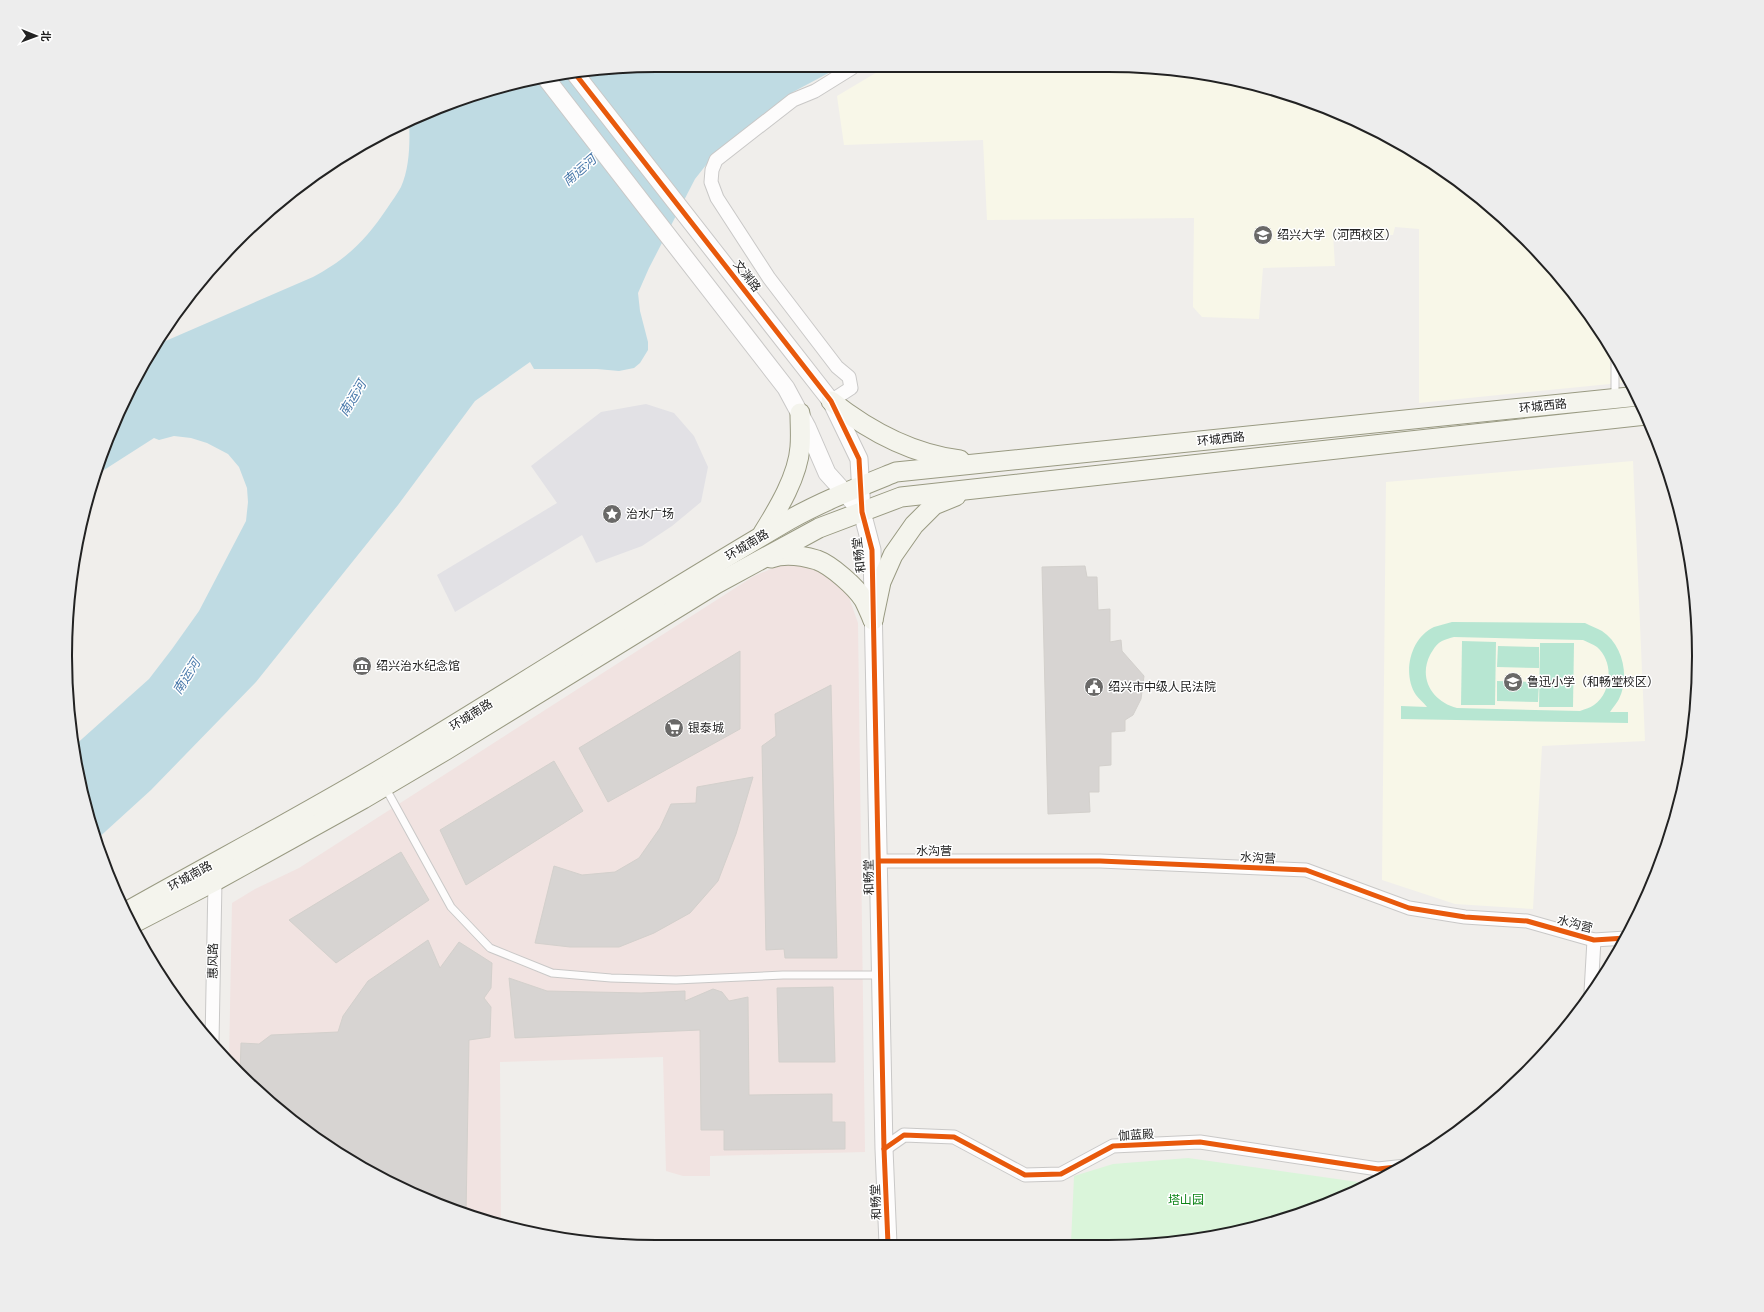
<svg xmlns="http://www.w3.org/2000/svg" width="1764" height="1312" viewBox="0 0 1764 1312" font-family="'Titillium Web','Noto Sans SC',sans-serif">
<rect width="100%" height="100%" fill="#f0eeeb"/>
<path fill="#f1e3e1" d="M 792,560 L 823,573 L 846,589 L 858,623 L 865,1152 L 710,1156 L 710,1176 L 683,1176 L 666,1171 L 663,1057 L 500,1062 L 501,1225 L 466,1216 L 361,1168 L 266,1100 L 229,1060 L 232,903 L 255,889 L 299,868 L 754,576 Z"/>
<g fill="#f8f7e8">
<path d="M 1146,66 L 1261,85 L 1369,126 L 1437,165 L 1526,238 L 1577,296 L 1630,382 L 1419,403 L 1419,229 L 1395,227 L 1393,235 L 1333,234 L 1335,266 L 1263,268 L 1259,319 L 1202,317 L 1193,307 L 1194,218 L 987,220 L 983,140 L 844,145 L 837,96 L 884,68 Z"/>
<path d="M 1633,461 L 1645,741 L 1542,746 L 1533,909 L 1455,904 L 1382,880 L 1386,482 Z"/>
</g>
<path fill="#daf5da" d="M 1188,1158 L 1372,1184 L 1334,1202 L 1261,1227 L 1185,1242 L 1071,1243 L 1074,1176 L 1113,1164 Z"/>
<g fill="#b7e6d2" fill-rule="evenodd">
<path d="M 1452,622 L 1585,623 C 1590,626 1597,628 1602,631 C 1623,645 1630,677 1619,699 C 1617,703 1613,707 1610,712 L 1628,712 L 1628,723 L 1401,719 L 1401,706 L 1427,707 C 1424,703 1419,699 1416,695 C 1402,674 1410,638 1434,627 C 1440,625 1446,624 1452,622 ZM 1454,637 L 1583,640 C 1587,642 1593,644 1597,647 C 1614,662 1612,692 1594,705 C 1590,708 1584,709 1580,711 L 1457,708 C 1433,702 1418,679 1430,655 C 1433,650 1436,644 1442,641 C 1446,639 1450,638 1454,637 Z"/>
<path d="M 1462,641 L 1496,642 L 1495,705 L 1461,705 Z"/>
<path d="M 1540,643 L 1574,643 L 1573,707 L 1539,707 Z"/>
<path d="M 1498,646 L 1539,647 L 1539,668 L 1497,667 Z"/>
<path d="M 1497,681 L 1539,682 L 1538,702 L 1497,701 Z"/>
</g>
<path fill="#e2e1e5" d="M 646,404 L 674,413 L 694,436 L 708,467 L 701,502 L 672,526 L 642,546 L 596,563 L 582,535 L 455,612 L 437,575 L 557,503 L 531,466 L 601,412 Z"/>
<path fill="#bfdbe3" d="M 838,68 L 793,92 L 710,160 L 695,179 L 649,268 L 638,293 L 640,311 L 648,342 L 648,350 L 640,363 L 634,368 L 619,371 L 597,369 L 534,369 L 530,362 L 475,401 L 398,505 L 256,682 L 151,790 L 95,841 L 76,772 L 73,747 L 149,679 L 172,649 L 199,611 L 246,521 L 248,502 L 247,488 L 239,467 L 228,454 L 207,443 L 191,438 L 174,436 L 159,440 L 154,438 L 93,477 L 96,466 L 126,394 L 154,346 L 313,277 C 348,258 366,240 388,207 C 392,201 397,194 401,187 C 410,167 410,141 409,120 L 430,110 L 503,85 L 579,70 Z"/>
<g fill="#d7d4d2" stroke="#d3d0cc">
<path d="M 1085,566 L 1087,577 L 1097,577 L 1098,610 L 1110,609 L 1110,642 L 1121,640 L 1122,651 L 1144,676 L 1141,699 L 1133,715 L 1125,720 L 1125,731 L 1111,732 L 1111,765 L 1099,766 L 1099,792 L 1089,792 L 1090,812 L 1048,814 L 1042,567 Z"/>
<path d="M 740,651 L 740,729 L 608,802 L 579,748 Z"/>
<path d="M 831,685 L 837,958 L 785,958 L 784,949 L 766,950 L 762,746 L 776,736 L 775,714 Z"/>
<path d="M 554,761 L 583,811 L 466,885 L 440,830 Z"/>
<path d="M 753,777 L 736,834 L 718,881 L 690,913 L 654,933 L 619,947 L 570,947 L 535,943 L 554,866 L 582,875 L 615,872 L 639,858 L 660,828 L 671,804 L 696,803 L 697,787 Z"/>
<path d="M 401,852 L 429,900 L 336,963 L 289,920 Z"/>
<path d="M 428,940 L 440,968 L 459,942 L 492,963 L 491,988 L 484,998 L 491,1007 L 490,1037 L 469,1040 L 466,1215 L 361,1168 L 266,1100 L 240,1073 L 241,1043 L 259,1044 L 271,1035 L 338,1032 L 343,1016 L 368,981 Z"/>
<path d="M 509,978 L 547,991 L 641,993 L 685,991 L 685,1001 L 713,989 L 722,992 L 729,1001 L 748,997 L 749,1095 L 832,1094 L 832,1122 L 845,1122 L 845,1149 L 724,1150 L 724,1130 L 701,1130 L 700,1030 L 515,1038 Z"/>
<path d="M 833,987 L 835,1062 L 779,1062 L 777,988 Z"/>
</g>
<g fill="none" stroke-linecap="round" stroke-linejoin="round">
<g stroke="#c9c8c7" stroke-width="9">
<g id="service">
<path d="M 1615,397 L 1615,358"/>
<path d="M 385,787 L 451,907 L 490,948 L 552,973 L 611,978 L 676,980 L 783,975 L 881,975"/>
</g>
</g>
<g stroke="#c9c8c7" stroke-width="15">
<g id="minor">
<path d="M 831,401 L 851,388 L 849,377 L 837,367 L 769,278 L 717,198 L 711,182 L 712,170 L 716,160 L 793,100 L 815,91 L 852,68"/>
<path d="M 879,861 L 1100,861 L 1306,870 L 1409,908 L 1465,917 L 1527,921 L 1594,940 L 1626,938"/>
<path d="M 1591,992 L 1594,940"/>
<path d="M 212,1042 L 215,881"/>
<path d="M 884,1149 L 904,1135 L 954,1137 L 1025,1175 L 1061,1174 L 1113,1146 L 1200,1142 L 1378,1169 L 1406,1166"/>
</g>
</g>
<g stroke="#c9c8c7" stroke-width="19">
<g id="tertiary">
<path d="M 573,71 L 831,401 L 859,459 L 862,512 L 872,550 L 884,1149 L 888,1244"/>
<path d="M 545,77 L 786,388 L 807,427 L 827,473 L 854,503"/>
</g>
</g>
<g stroke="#999a82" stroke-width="21">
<g id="secondary">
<path d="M 831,401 C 869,431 911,454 960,460"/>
<path d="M 763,533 C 778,509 798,476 800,447 C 801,436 800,424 800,413"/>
<path d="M 771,558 C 785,553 803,556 817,560 C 831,565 856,587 864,600 C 867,606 870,613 873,620"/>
<path d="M 873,620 L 881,582 L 893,555 L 914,525 L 934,505 L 956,496"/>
<path d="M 126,912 C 218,860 312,811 403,756 C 532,678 659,596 789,520 C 823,501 859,487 896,472 L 1639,396"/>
<path d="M 132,924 L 215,881 L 363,799 L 446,750 L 716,584 L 819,528 L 901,497 L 1646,415"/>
</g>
</g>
<use href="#service" stroke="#fdfcfc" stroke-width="7"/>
<use href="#minor" stroke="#fdfcfc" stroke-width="13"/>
<use href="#tertiary" stroke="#fdfcfc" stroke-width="17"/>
<use href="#secondary" stroke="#f4f4ed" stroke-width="19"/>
<g stroke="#fff" stroke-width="8">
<g id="cycleway">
<path d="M 573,71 L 831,401 L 859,459 L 862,512 L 872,550 L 884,1149 L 888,1244"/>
<path d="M 879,861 L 1100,861 L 1306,870 L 1409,908 L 1465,917 L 1527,921 L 1594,940 L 1626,938"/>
<path d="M 884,1149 L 904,1135 L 954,1137 L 1025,1175 L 1061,1174 L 1113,1146 L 1200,1142 L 1378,1169 L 1406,1166"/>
</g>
</g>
<use href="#cycleway" stroke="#e8590c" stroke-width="5"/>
</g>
<defs>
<g id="university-disc" transform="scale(1)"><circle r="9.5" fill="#6a6968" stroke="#fff"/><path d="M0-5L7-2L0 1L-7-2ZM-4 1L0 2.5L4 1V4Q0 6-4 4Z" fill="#fff"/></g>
<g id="sight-disc" transform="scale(1)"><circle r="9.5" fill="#6a6968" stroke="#fff"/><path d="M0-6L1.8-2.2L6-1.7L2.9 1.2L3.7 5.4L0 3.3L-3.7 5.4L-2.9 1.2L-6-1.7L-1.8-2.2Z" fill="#fff"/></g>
<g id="museum-disc" transform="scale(1)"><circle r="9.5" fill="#6a6968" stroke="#fff"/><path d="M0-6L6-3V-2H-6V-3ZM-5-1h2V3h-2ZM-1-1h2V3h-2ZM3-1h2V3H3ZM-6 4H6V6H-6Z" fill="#fff"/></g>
<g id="school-disc" transform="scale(1)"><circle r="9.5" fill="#6a6968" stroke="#fff"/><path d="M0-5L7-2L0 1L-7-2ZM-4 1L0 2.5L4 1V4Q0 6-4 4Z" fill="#fff"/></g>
<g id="civic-disc" transform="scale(1)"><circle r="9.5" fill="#6a6968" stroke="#fff"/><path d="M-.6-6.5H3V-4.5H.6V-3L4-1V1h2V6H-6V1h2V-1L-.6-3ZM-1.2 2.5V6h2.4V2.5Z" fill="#fff"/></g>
<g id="supermarket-disc" transform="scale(1)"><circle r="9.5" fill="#6a6968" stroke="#fff"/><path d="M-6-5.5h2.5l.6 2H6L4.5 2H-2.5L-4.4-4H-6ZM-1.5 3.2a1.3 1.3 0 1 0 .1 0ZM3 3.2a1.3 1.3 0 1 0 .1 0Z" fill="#fff"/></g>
</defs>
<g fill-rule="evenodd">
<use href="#university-disc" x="1263" y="235"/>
<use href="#sight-disc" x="612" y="514"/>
<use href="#museum-disc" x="362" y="666"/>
<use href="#school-disc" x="1513" y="682"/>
<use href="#civic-disc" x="1094" y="687"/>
<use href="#supermarket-disc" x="674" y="728"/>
</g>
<g text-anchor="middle" stroke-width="3" stroke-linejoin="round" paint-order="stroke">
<g font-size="12" fill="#222" stroke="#fff" text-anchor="start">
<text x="1277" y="239">绍兴大学（河西校区）</text>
<text x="626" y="518">治水广场</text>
<text x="376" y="670">绍兴治水纪念馆</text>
<text x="1527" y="686">鲁迅小学（和畅堂校区）</text>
<text x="1108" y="691">绍兴市中级人民法院</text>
<text x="688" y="732">银泰城</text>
</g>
<g font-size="12" fill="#222" stroke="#fff">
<text transform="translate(747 276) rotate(52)" y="4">文渊路</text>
<text transform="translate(1543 406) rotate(-6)" y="4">环城西路</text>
<text transform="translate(1221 439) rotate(-6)" y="4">环城西路</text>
<text transform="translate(747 545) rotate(-31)" y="4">环城南路</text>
<text transform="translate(859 555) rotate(-97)" y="4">和畅堂</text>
<text transform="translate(471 715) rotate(-32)" y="4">环城南路</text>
<text x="934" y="855">水沟营</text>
<text transform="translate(1258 858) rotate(3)" y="4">水沟营</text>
<text transform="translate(190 876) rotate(-29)" y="4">环城南路</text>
<text transform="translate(869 877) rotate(-91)" y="4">和畅堂</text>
<text transform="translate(1575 924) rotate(15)" y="4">水沟营</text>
<text transform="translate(213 961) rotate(-89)" y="4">惠风路</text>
<text transform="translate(1136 1135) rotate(-3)" y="4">伽蓝殿</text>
<text transform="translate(876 1202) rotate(-92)" y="4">和畅堂</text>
</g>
<g font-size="12" fill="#0c8416" stroke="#fff">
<text x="1186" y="1204">塔山园</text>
</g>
<g font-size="13" font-style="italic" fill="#4a7aab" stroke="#fff">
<text transform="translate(579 170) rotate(-41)" y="5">南运河</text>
<text transform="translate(352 398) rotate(-59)" y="5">南运河</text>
<text transform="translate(186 676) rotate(-58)" y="5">南运河</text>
</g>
</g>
<path d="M0 0H1764V1312H0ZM656 72H1108A584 584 0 0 1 1692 656V656A584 584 0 0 1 1108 1240H656A584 584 0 0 1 72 656V656A584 584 0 0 1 656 72Z" fill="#ededed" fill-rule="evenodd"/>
<path fill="none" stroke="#222" stroke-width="2" d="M656 72H1108A584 584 0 0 1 1692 656V656A584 584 0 0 1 1108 1240H656A584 584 0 0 1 72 656V656A584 584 0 0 1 656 72Z"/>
<g transform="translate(36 36) rotate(91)" stroke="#ffffff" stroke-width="3" paint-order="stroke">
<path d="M0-3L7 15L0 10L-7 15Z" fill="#222222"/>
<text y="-6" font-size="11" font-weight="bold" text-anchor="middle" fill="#222222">北</text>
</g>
</svg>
